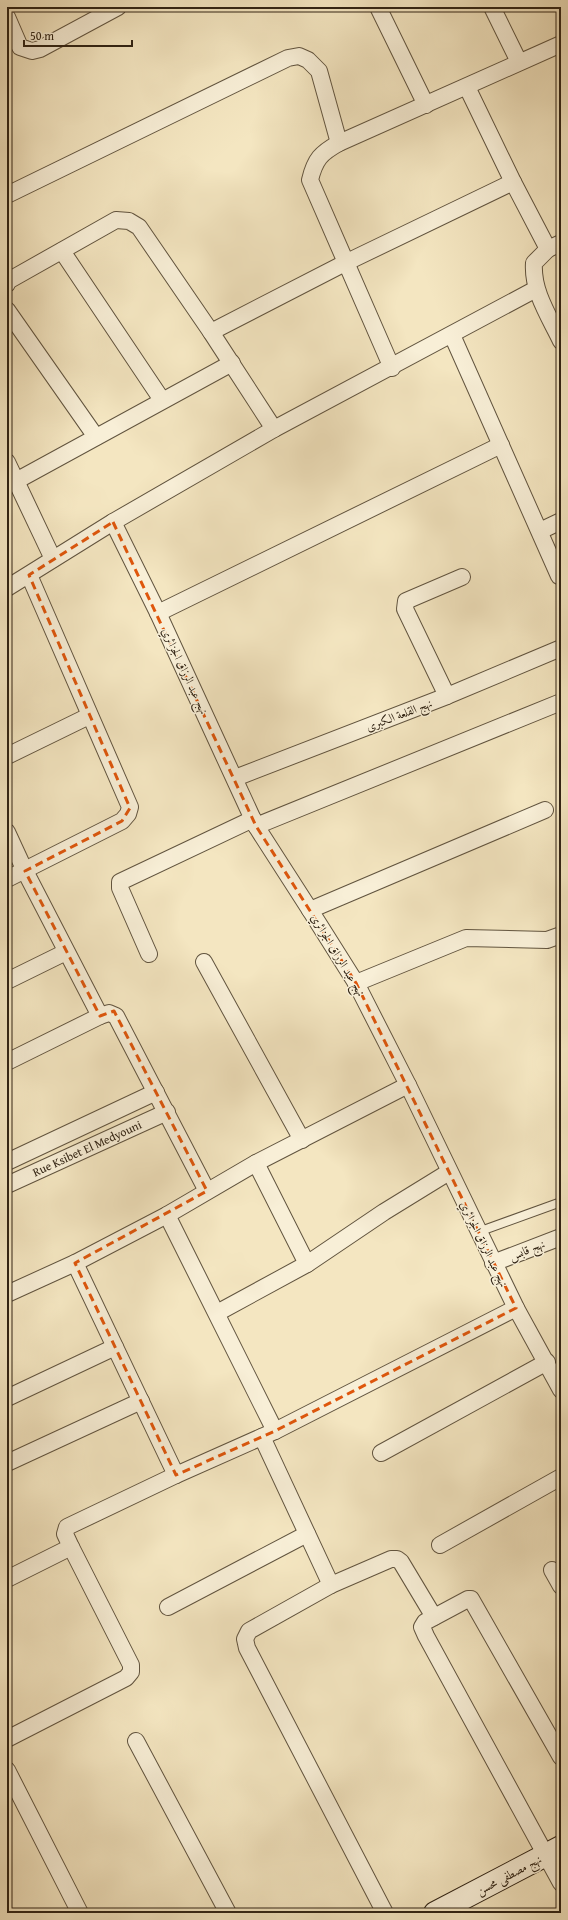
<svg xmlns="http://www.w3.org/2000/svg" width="568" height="1920" viewBox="0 0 568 1920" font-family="'Gentium Book Plus',Amiri,serif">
<rect width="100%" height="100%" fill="#f4e6c1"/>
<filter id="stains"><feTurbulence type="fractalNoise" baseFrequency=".005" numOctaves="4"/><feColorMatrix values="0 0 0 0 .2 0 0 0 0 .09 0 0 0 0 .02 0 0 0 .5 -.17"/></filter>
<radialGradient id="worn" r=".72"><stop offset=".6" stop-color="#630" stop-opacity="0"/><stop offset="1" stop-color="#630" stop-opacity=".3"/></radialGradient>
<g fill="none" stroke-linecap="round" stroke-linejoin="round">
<g stroke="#61543f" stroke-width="10">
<path id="service" d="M 478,1232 L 561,1202"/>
</g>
<g stroke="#61543f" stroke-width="18">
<g id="minor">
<path d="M 378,7 L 426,105"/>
<path d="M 492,7 L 519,62"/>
<path d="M 7,17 L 20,47 L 32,51 L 40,49 L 118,7"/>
<path d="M 467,87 L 513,182 L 548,249"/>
<path d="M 7,195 L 288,58 L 299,56 L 308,60 L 319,71 L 339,143"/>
<path d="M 561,243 L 548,249 L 534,263 C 532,291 549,316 561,341"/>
<path d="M 62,251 L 162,400"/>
<path d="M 7,284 L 8,281 L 116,220 L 129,221 L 139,227 L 211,332 L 274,429"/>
<path d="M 7,310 L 96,437"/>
<path d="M 211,332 L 345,263 L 513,182"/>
<path d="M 452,335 L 559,576"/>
<path d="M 392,368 L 310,180 C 315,159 321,153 339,143 L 561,44"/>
<path d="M 7,462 L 53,559"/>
<path d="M 16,481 L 232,363"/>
<path d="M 113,522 L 158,613 L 256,826 L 310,910 L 356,983 L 408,1085 L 516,1308 L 561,1390"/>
<path d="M 540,531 L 561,521"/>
<path d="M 7,588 L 113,522 L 274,429 L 536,289"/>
<path d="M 158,613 L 501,445"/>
<path d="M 447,696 L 405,609 L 406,601 L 462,577"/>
<path d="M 7,756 L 89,716"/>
<path d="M 235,778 L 447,696 L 561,648"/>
<path d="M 256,826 L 561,702"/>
<path d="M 7,832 L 25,871 L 100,1016 L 109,1013 L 116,1016 L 207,1191"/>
<path d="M 7,879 L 122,821 L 128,814 L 130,807 L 29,575"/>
<path d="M 310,910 L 545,810"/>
<path d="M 149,954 L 120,888 L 120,882 L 253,819"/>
<path d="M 204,962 L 302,1140"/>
<path d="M 7,981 L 66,952"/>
<path d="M 356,983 L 466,938 L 547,940 L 561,935"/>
<path d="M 7,1062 L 100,1016"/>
<path d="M 7,1162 L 156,1092"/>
<path d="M 256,1163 L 307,1264"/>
<path id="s1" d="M 7,1185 L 167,1112"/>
<path d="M 167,1215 L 275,1431"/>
<path d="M 75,1263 L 176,1475"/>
<path d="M 493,1263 L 561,1237"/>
<path d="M 7,1294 L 75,1263 L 167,1215 L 256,1163 L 408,1085"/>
<path d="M 217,1313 L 307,1264 L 384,1212 L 449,1172"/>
<path d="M 7,1398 L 115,1347"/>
<path d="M 262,1437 L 331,1585"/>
<path d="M 381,1453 L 547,1362"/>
<path d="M 7,1463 L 141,1401"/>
<path d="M 440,1545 L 561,1477"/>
<path d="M 552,1570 L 561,1586"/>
<path d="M 7,1579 L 71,1547 L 65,1534 L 67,1527 L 176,1475 L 275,1431 L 516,1308"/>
<path d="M 168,1607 L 307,1534"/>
<path d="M 7,1739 L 126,1678 L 131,1672 L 131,1665 L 71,1547"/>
<path d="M 136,1741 L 228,1913"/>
<path d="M 561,1757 L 471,1599 L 468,1599 L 425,1622 L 422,1627 L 426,1636 L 561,1883"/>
<path d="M 7,1770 L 80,1913"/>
<path d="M 385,1913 L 247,1648 L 245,1639 L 249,1631 L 331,1585 L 391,1559 L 397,1559 L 401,1562 L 434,1617"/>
</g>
</g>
<g stroke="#302314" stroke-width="24">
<path id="secondary" d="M 435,1913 L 561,1847"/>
</g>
<use href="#service" stroke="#f8efd7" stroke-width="8"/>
<use href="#minor" stroke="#f8efd7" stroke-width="16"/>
<use href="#secondary" stroke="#f8efd7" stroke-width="22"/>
</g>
<path fill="none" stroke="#df560c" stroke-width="3" stroke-dasharray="8 5" stroke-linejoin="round" d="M 113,522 L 256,826 L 356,983 L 516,1308 L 275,1431 L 176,1475 L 75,1263 L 207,1191 L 114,1011 L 100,1016 L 25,871 L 122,821 L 130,808 L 29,575 Z"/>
<g text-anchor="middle" stroke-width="3" stroke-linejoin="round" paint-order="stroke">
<g font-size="12" fill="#302314" stroke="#f8efd7">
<text transform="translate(185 671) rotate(65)" y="4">نهج عبد الرزاق الجزائري</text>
<text transform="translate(399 715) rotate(-21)" y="4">نهج القلعة الكبرى</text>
<text transform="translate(338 955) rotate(59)" y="4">نهج عبد الرزاق الجزائري</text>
<text dy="4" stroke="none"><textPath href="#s1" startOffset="88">Rue Ksibet El Medyouni</textPath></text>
<text transform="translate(484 1244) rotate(64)" y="4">نهج عبد الرزاق الجزائري</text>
<text transform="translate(527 1250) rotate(-21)" y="4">نهج قابس</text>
<text transform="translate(509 1875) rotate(-28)" y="4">نهج مصطفى محسن</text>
</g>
</g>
<rect width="568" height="1920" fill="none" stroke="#f4e6c1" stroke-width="24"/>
<rect x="8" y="8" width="552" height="1904" fill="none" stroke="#302314" stroke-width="2"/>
<rect x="12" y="12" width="544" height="1896" fill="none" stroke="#302314"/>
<path d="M24 40v6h108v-6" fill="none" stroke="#302314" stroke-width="2"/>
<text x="30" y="40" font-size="12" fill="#302314" stroke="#f8efd7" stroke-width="3" paint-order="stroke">50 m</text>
<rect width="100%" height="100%" filter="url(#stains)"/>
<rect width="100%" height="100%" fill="url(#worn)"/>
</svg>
